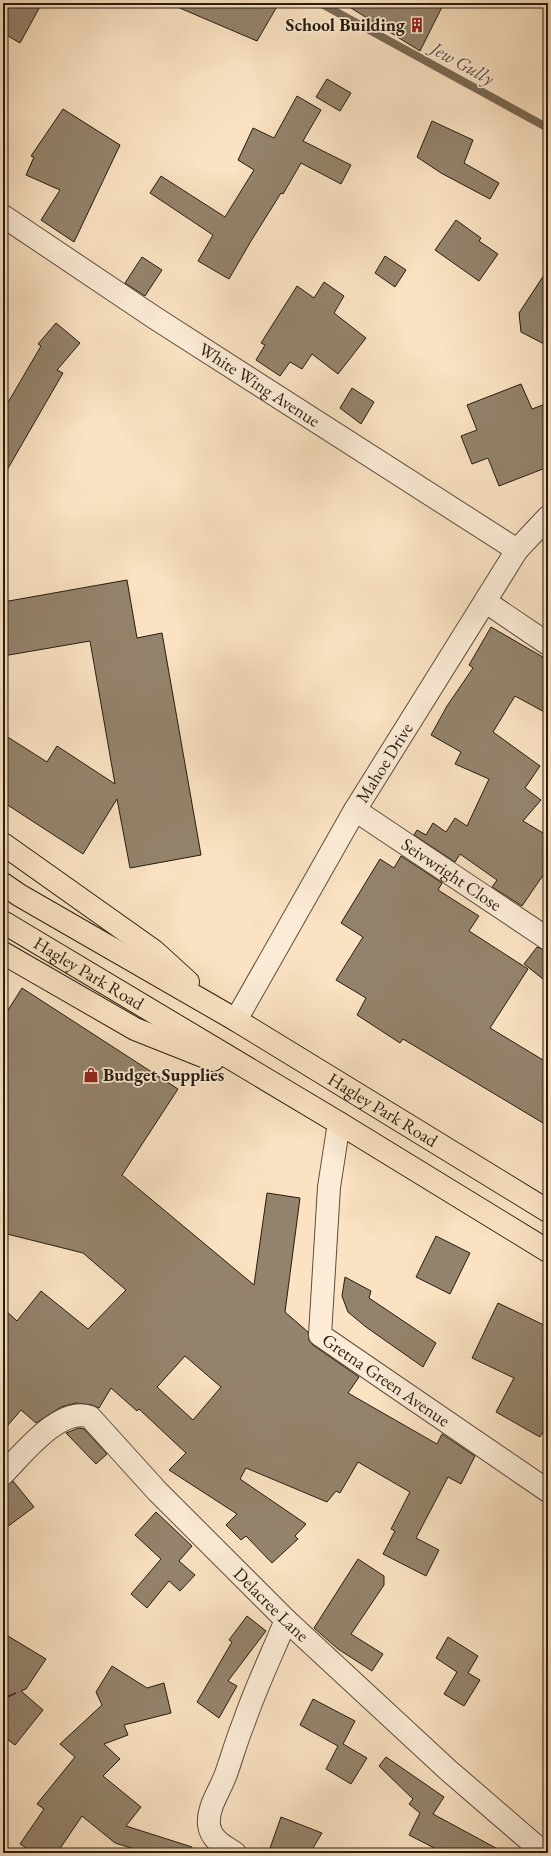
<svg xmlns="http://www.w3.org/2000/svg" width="551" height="1856" viewBox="0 0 551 1856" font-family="'EB Garamond',serif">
<rect width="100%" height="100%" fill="#fae2c2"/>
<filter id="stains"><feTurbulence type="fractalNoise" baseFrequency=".005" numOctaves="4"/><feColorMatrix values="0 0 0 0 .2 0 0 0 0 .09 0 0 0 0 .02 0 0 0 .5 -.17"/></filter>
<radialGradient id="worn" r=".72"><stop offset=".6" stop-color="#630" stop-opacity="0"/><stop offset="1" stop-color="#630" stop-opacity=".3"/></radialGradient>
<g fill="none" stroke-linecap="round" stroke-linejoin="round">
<path stroke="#7a6b56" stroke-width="8" d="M 320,3 L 548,128"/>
</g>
<g fill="#94836c" stroke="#261c0f" fill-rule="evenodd">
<path d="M 9,3 L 42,3 L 20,43 L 3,33 L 3,14 Z"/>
<path d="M 168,3 L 279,3 L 257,41 Z"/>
<path d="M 343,3 L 444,3 L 420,51 Z"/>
<path d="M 327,79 L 351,93 L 340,111 L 316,97 Z"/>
<path d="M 297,96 L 321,110 L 303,141 L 351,165 L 341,184 L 301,163 L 283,194 L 281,193 L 251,241 L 229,279 L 198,261 L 213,235 L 150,193 L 161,176 L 225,217 L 254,170 L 238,160 L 253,128 L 274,138 Z"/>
<path d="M 63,109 L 120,145 L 74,242 L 41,220 L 60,190 L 26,175 L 34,157 L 31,156 Z"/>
<path d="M 432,121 L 473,140 L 464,163 L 499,183 L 490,199 L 441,173 L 417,157 Z"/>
<path d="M 456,220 L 481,238 L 479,241 L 498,254 L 479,281 L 435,250 Z"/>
<path d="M 385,256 L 406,270 L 395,287 L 375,273 Z"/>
<path d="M 142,257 L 162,270 L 145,296 L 125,283 Z"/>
<path d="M 548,269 L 548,346 L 521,332 L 519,313 Z"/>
<path d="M 324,282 L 344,296 L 334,313 L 366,338 L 338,374 L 312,354 L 302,369 L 290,362 L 280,376 L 256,360 L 265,345 L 261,343 L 297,286 L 314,298 Z"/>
<path d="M 56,323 L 80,343 L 57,370 L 63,373 L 3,477 L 3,411 L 41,346 L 38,344 Z"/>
<path d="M 521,384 L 532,409 L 548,403 L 548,467 L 499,486 L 488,458 L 472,464 L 461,436 L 477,430 L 467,405 Z"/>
<path d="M 352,388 L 374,402 L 361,424 L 340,408 Z"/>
<path d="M 127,580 L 137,638 L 162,633 L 201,855 L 130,868 L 117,799 L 83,854 L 3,802 L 3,734 L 47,762 L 57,746 L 115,784 L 90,641 L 3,656 L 3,602 Z"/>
<path d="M 491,627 L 548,660 L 548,714 L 515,696 L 493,732 L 540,766 L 525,788 L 541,800 L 523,821 L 548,836 L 548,868 L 522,906 L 492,887 L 497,880 L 460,854 L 455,862 L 414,835 L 417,830 L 426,835 L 433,823 L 446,832 L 455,818 L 467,826 L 489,779 L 455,764 L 461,752 L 431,735 L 447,706 L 473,668 L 469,665 Z"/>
<path d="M 401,856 L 442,883 L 438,890 L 479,916 L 469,931 L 528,969 L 490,1028 L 548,1063 L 548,1126 L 403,1039 L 400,1043 L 357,1015 L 366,998 L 336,980 L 363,937 L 341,923 L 380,859 L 394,868 Z"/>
<path d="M 537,947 L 548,951 L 548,983 L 524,964 Z"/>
<path d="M 22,988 L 178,1089 L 122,1175 L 254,1285 L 267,1193 L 300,1198 L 285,1312 L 308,1332 L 309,1340 L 313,1345 L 359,1377 L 348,1393 L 437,1444 L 442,1434 L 475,1456 L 461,1484 L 448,1477 L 416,1538 L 439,1550 L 426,1576 L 383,1554 L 395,1531 L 391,1529 L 410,1492 L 358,1462 L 340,1493 L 336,1491 L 327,1502 L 246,1468 L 240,1479 L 306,1524 L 295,1536 L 298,1539 L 272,1563 L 246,1536 L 241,1540 L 226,1525 L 237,1514 L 169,1470 L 186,1453 L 139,1409 L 137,1411 L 111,1388 L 99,1408 L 92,1405 L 76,1403 L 61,1407 L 36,1423 L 21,1410 L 3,1431 L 3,1308 L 17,1321 L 41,1291 L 88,1329 L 126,1290 L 83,1253 L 3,1233 L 3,1018 ZM 185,1356 L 221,1387 L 193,1420 L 157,1387 Z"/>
<path d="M 436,1236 L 470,1253 L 450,1294 L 416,1277 Z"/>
<path d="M 345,1277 L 371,1291 L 369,1298 L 436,1343 L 423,1367 L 366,1327 L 348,1312 L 342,1296 Z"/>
<path d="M 498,1303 L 548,1327 L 548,1422 L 540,1437 L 496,1412 L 514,1378 L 472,1358 Z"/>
<path d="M 79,1428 L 84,1429 L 107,1454 L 96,1464 L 66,1433 Z"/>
<path d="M 13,1481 L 34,1507 L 3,1530 L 3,1486 Z"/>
<path d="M 156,1512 L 192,1546 L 179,1561 L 195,1575 L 180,1591 L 169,1581 L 147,1608 L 131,1594 L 161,1559 L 135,1535 Z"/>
<path d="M 358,1559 L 384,1576 L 384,1585 L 351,1634 L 383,1654 L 372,1671 L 338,1649 L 314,1628 Z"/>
<path d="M 247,1616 L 266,1631 L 228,1681 L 237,1686 L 219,1718 L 197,1702 L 232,1642 L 229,1640 Z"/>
<path d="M 3,1633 L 46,1659 L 26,1689 L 21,1691 L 43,1710 L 15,1745 L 3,1736 L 3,1700 L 16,1693 L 3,1698 Z"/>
<path d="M 448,1637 L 478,1656 L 468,1673 L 480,1680 L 464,1706 L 444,1694 L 457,1672 L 436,1658 Z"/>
<path d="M 112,1666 L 147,1688 L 164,1683 L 171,1713 L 124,1725 L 128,1735 L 104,1744 L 120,1759 L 103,1776 L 141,1807 L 126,1826 L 192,1847 L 190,1853 L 147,1853 L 115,1843 L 82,1816 L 57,1853 L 34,1853 L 20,1844 L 44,1809 L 37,1804 L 75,1757 L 60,1744 L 102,1705 L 96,1692 Z"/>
<path d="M 313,1699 L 355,1721 L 343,1744 L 367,1758 L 351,1784 L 326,1769 L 338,1746 L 300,1725 Z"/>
<path d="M 386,1757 L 444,1797 L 433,1814 L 505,1853 L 444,1853 L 409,1835 L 420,1813 L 409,1804 L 413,1799 L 379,1766 Z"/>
<path d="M 281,1817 L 322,1833 L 310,1853 L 279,1853 L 270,1848 Z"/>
</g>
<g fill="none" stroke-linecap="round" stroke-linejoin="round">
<g stroke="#5b4e3c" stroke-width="24">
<g id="minor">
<path id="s1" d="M 3,216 L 155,318 L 517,550"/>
<path d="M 486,602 L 548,644"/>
<path id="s2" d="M 355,810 L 548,939"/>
<path id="s3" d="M 236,1020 L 355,810 L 517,550 L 548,517"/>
<path id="s4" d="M 339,1123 L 329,1187 L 320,1335 L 548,1491"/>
<path id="s5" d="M 3,1474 C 22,1455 61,1405 90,1417 L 157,1491 L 286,1620 L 448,1770 L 536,1846 L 548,1851"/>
<path d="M 235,1853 C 224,1846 211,1840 209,1825 C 207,1807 220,1791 226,1774 C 232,1757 237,1739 244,1722 C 256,1687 272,1654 286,1620"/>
</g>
</g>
<g stroke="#261c0f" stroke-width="24">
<g id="primary">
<path d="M 3,844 L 154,951 L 188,982"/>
<path id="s6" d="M 3,884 L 19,895 L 236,1020 L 548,1211"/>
<path id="s7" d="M 3,922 L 339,1123 L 548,1251"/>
<path d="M 3,953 L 135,1029 L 213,1060"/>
</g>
</g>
<use href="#minor" stroke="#fcecd7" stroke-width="22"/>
<use href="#primary" stroke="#fae2c2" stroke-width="22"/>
</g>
<defs>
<g id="building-bare" transform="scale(1.2)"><path d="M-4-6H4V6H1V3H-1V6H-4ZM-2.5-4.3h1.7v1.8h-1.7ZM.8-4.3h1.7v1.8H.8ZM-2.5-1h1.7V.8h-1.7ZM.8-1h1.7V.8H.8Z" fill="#8f2418" stroke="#fcecd7" stroke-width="2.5" paint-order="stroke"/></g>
<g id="shop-bare" transform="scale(1.2)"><path d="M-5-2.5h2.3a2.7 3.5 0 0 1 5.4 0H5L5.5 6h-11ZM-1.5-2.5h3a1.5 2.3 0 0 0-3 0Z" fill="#8f2418" stroke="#fcecd7" stroke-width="2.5" paint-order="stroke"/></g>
</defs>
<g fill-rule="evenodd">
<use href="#building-bare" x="417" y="25"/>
<use href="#shop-bare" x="91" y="1075"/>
</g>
<g text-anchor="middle" stroke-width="3.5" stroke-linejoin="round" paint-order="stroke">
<g font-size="18" font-weight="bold" fill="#261c0f" stroke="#fcecd7" text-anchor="end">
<text x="405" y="31">School Building</text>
<text x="103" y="1081" text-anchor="start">Budget Supplies</text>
</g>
<g font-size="18" fill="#261c0f" stroke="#fcecd7">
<text dy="6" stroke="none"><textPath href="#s1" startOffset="307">White Wing Avenue</textPath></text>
<text dy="6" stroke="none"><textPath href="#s3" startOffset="297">Mahoe Drive</textPath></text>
<text dy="6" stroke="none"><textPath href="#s2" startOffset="116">Seivwright Close</textPath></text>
<text dy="6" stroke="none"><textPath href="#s7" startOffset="100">Hagley Park Road</textPath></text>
<text dy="6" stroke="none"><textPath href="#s6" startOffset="442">Hagley Park Road</textPath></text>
<text dy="6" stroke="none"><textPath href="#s4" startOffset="293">Gretna Green Avenue</textPath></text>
<text dy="6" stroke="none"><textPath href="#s5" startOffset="370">Delacree Lane</textPath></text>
</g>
<g font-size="19" font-style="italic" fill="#5e503e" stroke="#fcecd7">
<text transform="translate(463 63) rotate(29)" y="7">Jew Gully</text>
</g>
</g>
<rect width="551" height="1856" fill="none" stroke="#fae2c2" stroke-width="16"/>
<rect x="4" y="4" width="543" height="1848" fill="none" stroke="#261c0f" stroke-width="2"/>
<rect x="8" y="8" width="535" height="1840" fill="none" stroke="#261c0f"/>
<rect width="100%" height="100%" filter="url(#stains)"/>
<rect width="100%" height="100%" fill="url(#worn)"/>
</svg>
